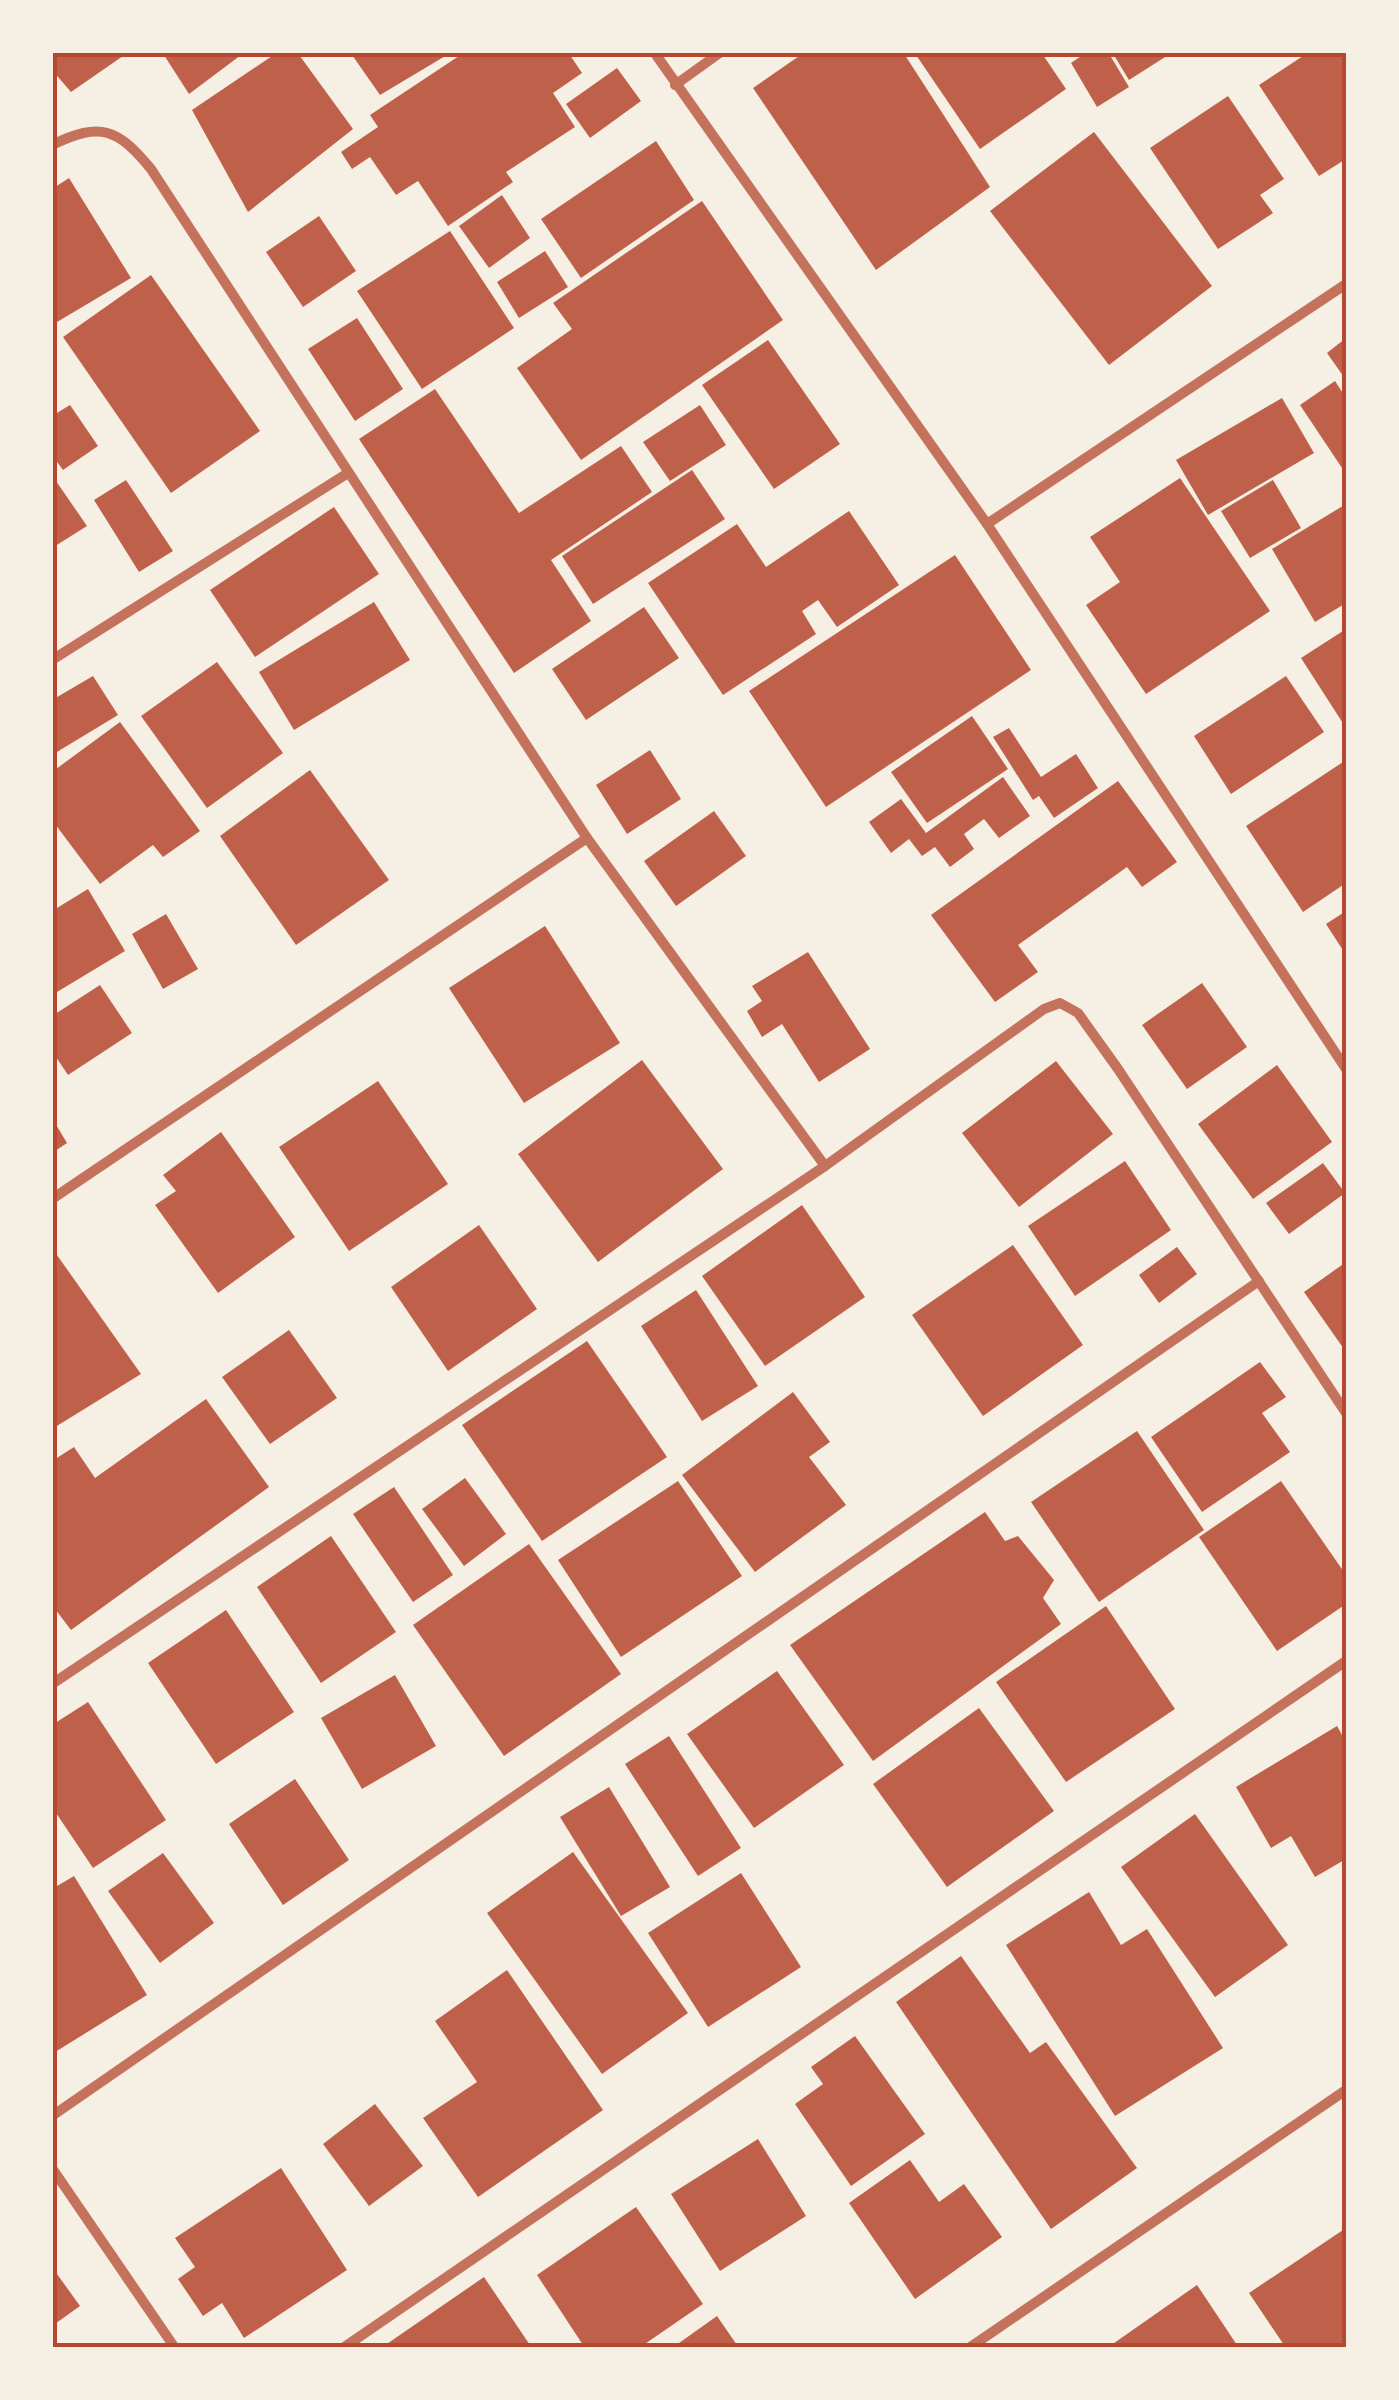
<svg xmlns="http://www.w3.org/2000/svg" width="1399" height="2400" viewBox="0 0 1399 2400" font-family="Karla,sans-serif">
<rect width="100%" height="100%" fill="#f6efe4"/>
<g fill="#bf614a">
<path d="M 52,52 L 119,52 L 123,56 L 71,92 L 52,70 Z"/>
<path d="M 162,52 L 245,52 L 189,94 Z"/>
<path d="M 278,52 L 297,52 L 353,129 L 248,212 L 192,110 Z"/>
<path d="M 350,52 L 452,52 L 380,95 Z"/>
<path d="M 465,52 L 568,52 L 582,73 L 553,93 L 575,127 L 506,172 L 513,182 L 448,226 L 418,181 L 396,195 L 370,157 L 352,169 L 341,152 L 378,127 L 370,115 Z"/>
<path d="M 805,52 L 903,52 L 990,187 L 876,270 L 753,88 Z"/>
<path d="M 914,52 L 1041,52 L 1066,89 L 980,149 Z"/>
<path d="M 1087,52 L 1108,52 L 1129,87 L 1097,107 L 1071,63 Z"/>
<path d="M 1112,52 L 1173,52 L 1129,80 Z"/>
<path d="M 1309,52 L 1346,52 L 1346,159 L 1319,176 L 1259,85 Z"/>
<path d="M 617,68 L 641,101 L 590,138 L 566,104 Z"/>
<path d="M 1228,96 L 1284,179 L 1260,195 L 1273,213 L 1218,249 L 1150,148 Z"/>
<path d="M 1094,132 L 1212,286 L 1109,365 L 990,211 Z"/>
<path d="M 656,141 L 694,200 L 581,278 L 541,219 Z"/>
<path d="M 69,178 L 131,278 L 52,325 L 52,189 Z"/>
<path d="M 502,195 L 530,238 L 489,268 L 459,226 Z"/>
<path d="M 702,201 L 783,320 L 581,460 L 517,368 L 572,329 L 553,303 Z"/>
<path d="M 319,216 L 356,271 L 303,307 L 266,252 Z"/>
<path d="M 450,231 L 514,328 L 422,389 L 357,291 Z"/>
<path d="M 545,251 L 568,287 L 519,318 L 497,282 Z"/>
<path d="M 151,275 L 260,431 L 171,493 L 63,337 Z"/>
<path d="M 357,318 L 403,389 L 355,421 L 308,349 Z"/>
<path d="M 1346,338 L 1346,380 L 1327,353 Z"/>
<path d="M 768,340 L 840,444 L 774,489 L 702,385 Z"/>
<path d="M 1335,381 L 1346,398 L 1346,474 L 1300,405 Z"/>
<path d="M 435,389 L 519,513 L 621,446 L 652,492 L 551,560 L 591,621 L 514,673 L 359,439 Z"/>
<path d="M 1282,398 L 1314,453 L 1208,515 L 1176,460 Z"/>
<path d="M 70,405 L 98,446 L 63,470 L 52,455 L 52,416 Z"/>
<path d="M 700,405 L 726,445 L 670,481 L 643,442 Z"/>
<path d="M 692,470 L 725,519 L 593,604 L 562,556 Z"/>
<path d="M 1180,478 L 1270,611 L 1146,694 L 1086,605 L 1120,582 L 1090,537 Z"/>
<path d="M 126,480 L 173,551 L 139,572 L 94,500 Z"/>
<path d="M 1273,480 L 1301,528 L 1250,558 L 1221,511 Z"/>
<path d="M 56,481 L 87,526 L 52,548 L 52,483 Z"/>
<path d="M 1346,504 L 1346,603 L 1315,622 L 1272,549 Z"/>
<path d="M 334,507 L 379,574 L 255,657 L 210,590 Z"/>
<path d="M 849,511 L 899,585 L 837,627 L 818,600 L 802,611 L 816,634 L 723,695 L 648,583 L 737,524 L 766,567 Z"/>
<path d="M 955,555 L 1031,670 L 826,807 L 749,691 Z"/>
<path d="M 374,602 L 410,660 L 294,730 L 259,672 Z"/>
<path d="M 644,607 L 679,658 L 586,720 L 552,669 Z"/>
<path d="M 1346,629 L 1346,728 L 1301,658 Z"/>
<path d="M 217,662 L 283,753 L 207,808 L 141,716 Z"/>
<path d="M 93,676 L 118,715 L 52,755 L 52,700 Z"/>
<path d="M 1286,676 L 1324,732 L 1231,794 L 1194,736 Z"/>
<path d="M 972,716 L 1008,769 L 927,823 L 891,772 Z"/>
<path d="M 120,722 L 200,831 L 163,857 L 153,845 L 100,884 L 52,820 L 52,772 Z"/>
<path d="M 1009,728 L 1041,777 L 1076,754 L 1098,788 L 1054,818 L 1039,796 L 1033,800 L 993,737 Z"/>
<path d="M 650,750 L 681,799 L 627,834 L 596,785 Z"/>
<path d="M 1346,760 L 1346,883 L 1303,912 L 1246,826 Z"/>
<path d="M 310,770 L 389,880 L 296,945 L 220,836 Z"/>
<path d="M 1003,777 L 1030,816 L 999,838 L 984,819 L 964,834 L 974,849 L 950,867 L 935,847 L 922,856 L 909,839 L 891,853 L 869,822 L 901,799 L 926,833 Z"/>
<path d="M 1118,781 L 1177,862 L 1142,887 L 1127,867 L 1018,945 L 1038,972 L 995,1002 L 931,915 Z"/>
<path d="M 714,811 L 746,856 L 676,906 L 644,861 Z"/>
<path d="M 88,889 L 125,951 L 52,995 L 52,911 Z"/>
<path d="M 1346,911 L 1346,955 L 1326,924 Z"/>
<path d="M 166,914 L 198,969 L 163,989 L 132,934 Z"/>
<path d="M 545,926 L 620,1043 L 524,1103 L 449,988 Z"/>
<path d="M 808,952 L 870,1049 L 819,1082 L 782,1024 L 762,1037 L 747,1011 L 762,1001 L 752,986 Z"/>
<path d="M 1202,983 L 1247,1047 L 1187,1089 L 1142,1025 Z"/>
<path d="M 100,985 L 132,1033 L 68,1075 L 52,1051 L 52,1016 Z"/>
<path d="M 642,1060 L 723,1169 L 598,1262 L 518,1154 Z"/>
<path d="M 1056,1061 L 1113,1134 L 1019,1207 L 962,1133 Z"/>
<path d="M 1277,1065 L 1332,1142 L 1253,1199 L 1198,1124 Z"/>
<path d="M 378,1081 L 448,1184 L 349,1251 L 279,1147 Z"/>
<path d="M 52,1118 L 67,1143 L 52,1153 Z"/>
<path d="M 221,1132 L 295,1237 L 218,1293 L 155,1205 L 176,1191 L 163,1175 Z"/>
<path d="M 1125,1161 L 1171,1230 L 1075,1296 L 1028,1226 Z"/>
<path d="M 1323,1163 L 1345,1193 L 1289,1234 L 1266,1203 Z"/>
<path d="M 802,1205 L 865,1297 L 765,1366 L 702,1276 Z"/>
<path d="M 479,1225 L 537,1309 L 448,1371 L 391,1287 Z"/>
<path d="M 1013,1245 L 1083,1345 L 983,1416 L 912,1315 Z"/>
<path d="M 1177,1247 L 1197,1274 L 1159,1303 L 1139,1275 Z"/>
<path d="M 52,1248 L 141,1374 L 52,1429 Z"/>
<path d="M 1346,1262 L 1346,1352 L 1304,1292 Z"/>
<path d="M 696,1290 L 758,1386 L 702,1421 L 641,1326 Z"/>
<path d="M 289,1330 L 337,1398 L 270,1444 L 222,1377 Z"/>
<path d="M 587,1341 L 667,1457 L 542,1541 L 462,1425 Z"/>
<path d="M 1260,1362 L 1286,1397 L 1262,1413 L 1290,1452 L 1202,1512 L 1151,1437 Z"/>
<path d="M 793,1392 L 830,1442 L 809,1457 L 846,1505 L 755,1572 L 682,1475 Z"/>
<path d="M 206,1399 L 269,1487 L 71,1630 L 52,1605 L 52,1461 L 74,1447 L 95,1478 Z"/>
<path d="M 1137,1431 L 1204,1530 L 1099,1602 L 1031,1502 Z"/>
<path d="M 465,1478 L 506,1534 L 464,1566 L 422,1509 Z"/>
<path d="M 678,1481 L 742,1576 L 621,1657 L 558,1560 Z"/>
<path d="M 1281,1481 L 1346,1575 L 1346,1604 L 1277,1651 L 1199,1537 Z"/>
<path d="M 394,1487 L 453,1575 L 413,1602 L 353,1514 Z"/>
<path d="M 985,1512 L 1005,1541 L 1018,1536 L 1054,1580 L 1043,1598 L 1061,1624 L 873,1761 L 790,1645 Z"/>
<path d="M 331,1536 L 396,1632 L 321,1683 L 257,1587 Z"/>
<path d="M 529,1544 L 621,1674 L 504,1756 L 413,1625 Z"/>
<path d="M 1106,1606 L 1175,1709 L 1066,1782 L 996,1682 Z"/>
<path d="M 226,1610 L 294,1712 L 216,1764 L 148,1663 Z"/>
<path d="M 777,1671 L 844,1765 L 754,1828 L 687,1734 Z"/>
<path d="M 395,1675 L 436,1746 L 362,1789 L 321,1718 Z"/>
<path d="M 88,1702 L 166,1820 L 93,1868 L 52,1807 L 52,1725 Z"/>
<path d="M 979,1708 L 1054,1811 L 947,1887 L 873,1784 Z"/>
<path d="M 1337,1726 L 1346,1742 L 1346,1859 L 1315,1877 L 1291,1836 L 1271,1848 L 1236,1787 Z"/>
<path d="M 669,1736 L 741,1848 L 698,1876 L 625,1764 Z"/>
<path d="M 295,1779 L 349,1860 L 283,1905 L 229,1824 Z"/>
<path d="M 609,1787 L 670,1887 L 621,1916 L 560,1817 Z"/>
<path d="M 1195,1814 L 1288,1945 L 1215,1997 L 1121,1867 Z"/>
<path d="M 573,1852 L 688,2013 L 602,2074 L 487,1913 Z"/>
<path d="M 163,1853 L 214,1923 L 160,1963 L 108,1891 Z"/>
<path d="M 741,1873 L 801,1967 L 708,2027 L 648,1933 Z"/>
<path d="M 74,1876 L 147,1995 L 52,2054 L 52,1889 Z"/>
<path d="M 1089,1892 L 1121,1945 L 1147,1929 L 1223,2048 L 1115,2116 L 1006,1945 Z"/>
<path d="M 961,1956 L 1030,2053 L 1046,2042 L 1137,2168 L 1051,2229 L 896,2002 Z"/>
<path d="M 507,1970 L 603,2110 L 478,2197 L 423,2118 L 477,2082 L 435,2021 Z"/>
<path d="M 855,2036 L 925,2134 L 851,2186 L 795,2104 L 823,2084 L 811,2067 Z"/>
<path d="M 375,2104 L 423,2166 L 369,2206 L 323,2144 Z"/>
<path d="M 758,2139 L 806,2216 L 720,2271 L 671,2194 Z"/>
<path d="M 910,2160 L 939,2202 L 964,2184 L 1002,2237 L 915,2299 L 849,2203 Z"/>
<path d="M 281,2168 L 347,2270 L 244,2338 L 222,2303 L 203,2316 L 178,2279 L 195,2267 L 175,2238 Z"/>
<path d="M 636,2207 L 703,2304 L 639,2348 L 585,2348 L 537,2275 Z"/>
<path d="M 1346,2228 L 1346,2348 L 1286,2348 L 1249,2293 Z"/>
<path d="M 52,2267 L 80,2306 L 52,2326 Z"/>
<path d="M 484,2277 L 532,2348 L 381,2348 Z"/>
<path d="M 1197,2285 L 1239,2348 L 1107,2348 Z"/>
<path d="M 717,2316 L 739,2348 L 672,2348 Z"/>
</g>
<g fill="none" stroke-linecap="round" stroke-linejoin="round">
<g stroke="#c5725c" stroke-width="10">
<path d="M 654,52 L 987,524 L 1346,1069"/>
<path d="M 675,85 L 721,52"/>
<path d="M 52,145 C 101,121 118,129 151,169 L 587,838 L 825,1166"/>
<path d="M 987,524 L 1346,284"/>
<path d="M 52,660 L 348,473"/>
<path d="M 52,1199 L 587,838"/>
<path d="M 52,1684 L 825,1166 L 1044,1009 L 1060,1003 L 1078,1013 L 1118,1069 L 1346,1413"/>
<path d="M 52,2116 L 1259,1281"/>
<path d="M 52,2168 L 175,2348"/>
<path d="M 343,2348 L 1346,1661"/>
<path d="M 969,2348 L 1346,2090"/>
</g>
</g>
<rect width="1399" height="2400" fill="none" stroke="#f6efe4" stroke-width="110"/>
<rect x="55" y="55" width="1289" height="2290" fill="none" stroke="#b5482f" stroke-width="4"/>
</svg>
